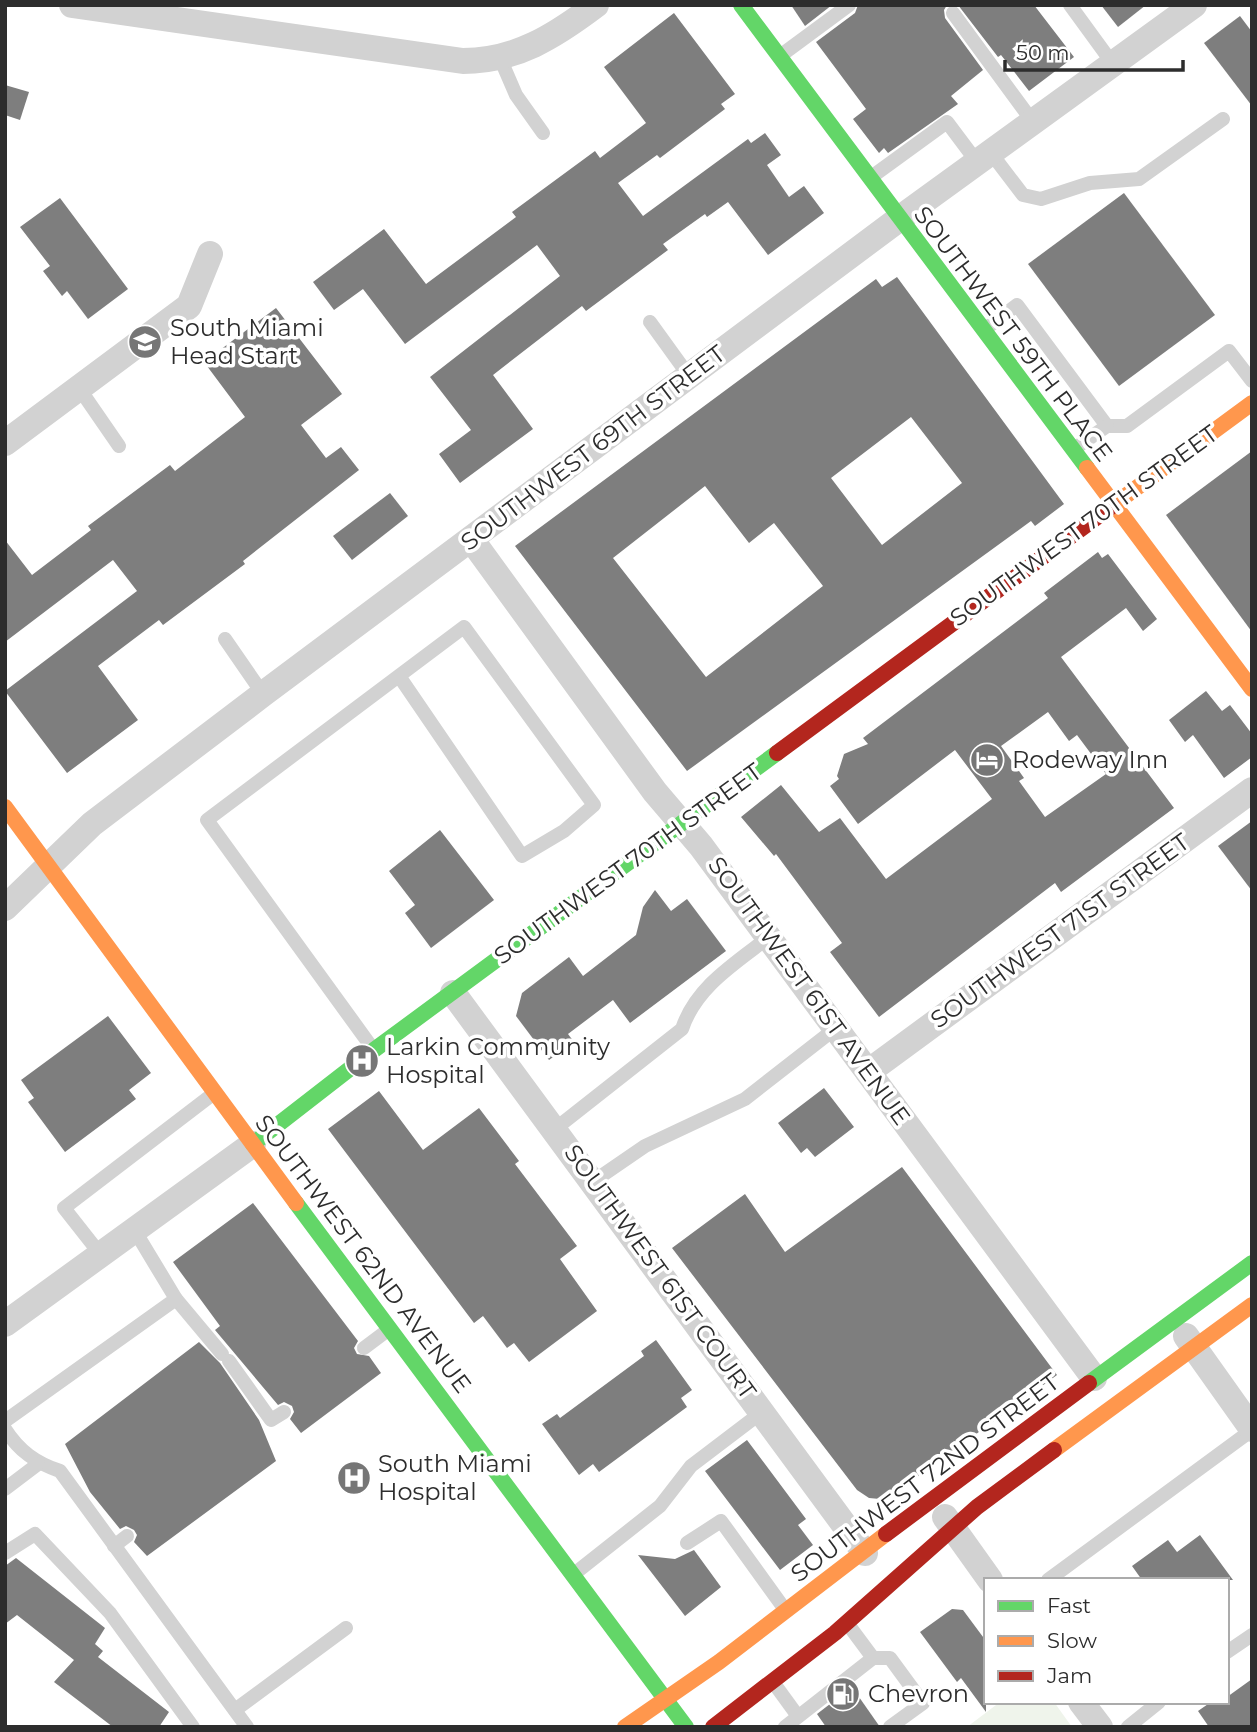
<svg xmlns="http://www.w3.org/2000/svg" width="1257" height="1732" viewBox="0 0 1257 1732" font-family="Montserrat,sans-serif">
<rect width="100%" height="100%" fill="#fff"/>
<path fill="#eff4eb" d="M 1000,1702 L 1054,1702 L 1072,1727 L 967,1727 Z"/>
<g fill="#7e7e7e" fill-rule="evenodd">
<path d="M 791,5 L 832,5 L 805,26 Z"/>
<path d="M 858,5 L 947,5 L 944,10 L 945,18 L 983,70 L 951,96 L 958,104 L 888,153 L 884,148 L 879,153 L 853,119 L 866,109 L 816,42 L 855,13 Z"/>
<path d="M 958,5 L 1034,5 L 1074,57 L 1029,91 L 1001,55 L 998,57 Z"/>
<path d="M 1101,5 L 1146,5 L 1118,27 Z"/>
<path d="M 674,13 L 735,94 L 721,104 L 725,109 L 660,158 L 657,155 L 618,183 L 643,216 L 748,139 L 751,143 L 765,133 L 781,155 L 767,165 L 789,197 L 804,186 L 824,213 L 768,255 L 728,202 L 707,217 L 705,214 L 663,244 L 668,250 L 586,311 L 582,306 L 493,375 L 533,429 L 460,483 L 439,454 L 471,430 L 430,377 L 560,276 L 537,245 L 405,344 L 363,289 L 334,310 L 313,282 L 384,229 L 426,284 L 516,217 L 512,212 L 595,151 L 600,158 L 646,123 L 604,67 Z"/>
<path d="M 1240,16 L 1252,32 L 1252,106 L 1204,43 Z"/>
<path d="M 5,85 L 29,92 L 20,120 L 5,115 Z"/>
<path d="M 1124,193 L 1215,315 L 1119,386 L 1028,264 Z"/>
<path d="M 60,198 L 128,289 L 88,319 L 67,291 L 62,296 L 43,271 L 50,266 L 20,227 Z"/>
<path d="M 897,277 L 1064,504 L 1035,526 L 1031,521 L 687,771 L 515,546 L 876,279 L 882,287 ZM 911,417 L 962,483 L 882,545 L 831,478 ZM 705,486 L 749,543 L 774,523 L 823,586 L 706,677 L 613,558 Z"/>
<path d="M 276,308 L 342,394 L 301,425 L 326,458 L 341,447 L 359,470 L 243,561 L 245,564 L 163,625 L 159,620 L 98,666 L 138,720 L 67,773 L 5,691 L 137,591 L 113,560 L 5,642 L 5,540 L 32,575 L 91,530 L 88,526 L 170,465 L 175,471 L 245,417 L 204,362 Z"/>
<path d="M 1252,451 L 1252,632 L 1166,515 Z"/>
<path d="M 390,493 L 408,516 L 352,560 L 333,536 Z"/>
<path d="M 1098,552 L 1102,558 L 1108,554 L 1157,619 L 1143,631 L 1126,608 L 1061,657 L 1174,808 L 1061,892 L 1055,883 L 879,1017 L 830,952 L 842,943 L 776,854 L 774,856 L 741,817 L 781,785 L 819,832 L 840,818 L 886,879 L 992,799 L 955,750 L 858,824 L 830,786 L 839,779 L 837,776 L 844,754 L 868,744 L 863,738 L 1048,598 L 1044,593 ZM 1048,712 L 1069,741 L 1077,735 L 1106,774 L 1045,817 L 1019,781 L 1024,778 L 1001,746 Z"/>
<path d="M 1206,691 L 1222,711 L 1230,705 L 1252,734 L 1252,757 L 1224,778 L 1193,735 L 1185,742 L 1169,720 Z"/>
<path d="M 1252,821 L 1252,891 L 1218,846 Z"/>
<path d="M 440,830 L 494,900 L 431,948 L 405,913 L 415,905 L 389,871 Z"/>
<path d="M 655,890 L 671,911 L 687,899 L 726,951 L 630,1023 L 613,1000 L 568,1034 L 574,1042 L 549,1060 L 516,1016 L 522,993 L 569,957 L 583,976 L 636,935 L 643,907 Z"/>
<path d="M 108,1016 L 151,1073 L 129,1090 L 136,1099 L 65,1152 L 28,1102 L 34,1098 L 21,1080 Z"/>
<path d="M 824,1088 L 854,1127 L 815,1157 L 807,1148 L 801,1153 L 778,1123 Z"/>
<path d="M 379,1091 L 423,1150 L 479,1108 L 519,1161 L 515,1164 L 577,1246 L 560,1259 L 597,1311 L 529,1362 L 514,1343 L 507,1348 L 483,1316 L 474,1323 L 328,1129 Z"/>
<path d="M 902,1167 L 1057,1375 L 887,1499 L 880,1499 L 869,1498 L 857,1490 L 672,1248 L 745,1194 L 785,1252 Z"/>
<path d="M 253,1203 L 358,1341 L 354,1348 L 357,1354 L 369,1356 L 381,1373 L 301,1433 L 290,1419 L 294,1412 L 292,1406 L 284,1402 L 278,1405 L 215,1330 L 220,1326 L 173,1262 Z"/>
<path d="M 656,1340 L 692,1390 L 681,1398 L 687,1407 L 599,1472 L 593,1464 L 579,1475 L 542,1424 L 557,1414 L 560,1418 L 644,1356 L 641,1351 Z"/>
<path d="M 199,1342 L 220,1363 L 259,1420 L 276,1461 L 147,1556 L 134,1542 L 137,1535 L 134,1530 L 126,1526 L 120,1529 L 90,1492 L 65,1444 Z"/>
<path d="M 747,1440 L 806,1519 L 798,1525 L 813,1545 L 780,1570 L 705,1471 Z"/>
<path d="M 1200,1535 L 1233,1580 L 1142,1580 L 1132,1566 L 1168,1540 L 1177,1552 Z"/>
<path d="M 694,1550 L 721,1587 L 685,1616 L 638,1555 L 675,1559 Z"/>
<path d="M 16,1558 L 105,1628 L 95,1644 L 103,1651 L 98,1657 L 169,1712 L 159,1727 L 113,1727 L 54,1682 L 74,1660 L 17,1615 L 5,1624 L 5,1566 Z"/>
<path d="M 952,1609 L 963,1610 L 986,1641 L 986,1712 L 961,1678 L 957,1682 L 920,1632 Z"/>
<path d="M 1252,1679 L 1252,1727 L 1209,1727 L 1198,1711 L 1211,1702 L 1227,1702 L 1227,1697 Z"/>
<path d="M 852,1687 L 880,1727 L 826,1727 L 817,1714 Z"/>
</g>
<g fill="none" stroke-linecap="round" stroke-linejoin="round">
<g stroke="#d2d2d2" stroke-width="14">
<path d="M 1070,5 L 1113,64"/>
<path d="M 953,13 L 1033,122"/>
<path d="M 780,56 L 849,5"/>
<path d="M 500,58 L 516,95 L 543,133"/>
<path d="M 991,153 L 1023,195 L 1041,199 L 1090,183 L 1139,179 L 1223,119"/>
<path d="M 870,178 L 947,122 L 977,162"/>
<path d="M 650,322 L 689,376"/>
<path d="M 984,330 L 1017,305 L 1107,426 L 1127,426 L 1229,351 L 1252,381"/>
<path d="M 79,388 L 119,446"/>
<path d="M 1074,449 L 1107,426"/>
<path d="M 225,639 L 263,694"/>
<path d="M 373,1049 L 207,820 L 464,627 L 594,805 L 564,831 L 522,856 L 399,676"/>
<path d="M 555,1129 L 682,1029 C 696,987 734,964 769,937"/>
<path d="M 594,1181 L 645,1146 L 745,1099 L 836,1028"/>
<path d="M 101,1255 L 64,1208 L 213,1094"/>
<path d="M 176,1299 L 222,1354"/>
<path d="M 364,1348 L 388,1330"/>
<path d="M 229,1361 L 271,1420 L 284,1412"/>
<path d="M 5,1421 L 176,1299 L 135,1231"/>
<path d="M 5,1429 C 19,1451 36,1463 60,1471 L 247,1727"/>
<path d="M 5,1489 L 38,1464"/>
<path d="M 687,1543 L 721,1521 L 786,1611"/>
<path d="M 114,1546 L 127,1536"/>
<path d="M 5,1553 L 35,1534 L 110,1613 L 193,1727"/>
<path d="M 574,1574 L 660,1506 L 691,1466 L 762,1412"/>
<path d="M 1048,1580 L 1252,1430"/>
<path d="M 847,1623 L 873,1658"/>
<path d="M 1227,1652 L 1252,1635"/>
<path d="M 773,1682 L 797,1715"/>
<path d="M 235,1710 L 346,1628"/>
<path d="M 785,1727 L 873,1658 L 890,1658 L 923,1703 L 890,1727"/>
<path d="M 1128,1727 L 1159,1702"/>
</g>
<g stroke="#d2d2d2" stroke-width="26">
<path d="M 72,5 L 463,61 C 516,61 555,36 596,5"/>
<path d="M 5,443 L 189,306 L 210,254"/>
<path d="M 471,539 L 655,792 L 701,846 L 1094,1378"/>
<path d="M 5,908 L 92,824 L 263,694 L 899,219 L 1194,5"/>
<path d="M 453,993 L 865,1553"/>
<path d="M 868,1072 L 1252,790"/>
<path d="M 5,1324 L 253,1144"/>
<path d="M 1186,1336 L 1252,1429"/>
<path d="M 945,1517 L 990,1580"/>
<path d="M 1081,1702 L 1100,1727"/>
</g>
<g stroke="#63d668" stroke-width="16">
<path d="M 741,5 L 1087,468"/>
<path d="M 253,1144 L 374,1050 L 777,753"/>
<path d="M 296,1203 L 686,1727"/>
<path d="M 1089,1383 L 1252,1263"/>
</g>
<g stroke="#ff974d" stroke-width="16">
<path d="M 1087,468 L 1252,689"/>
<path d="M 1112,506 L 1252,403"/>
<path d="M 5,807 L 296,1203"/>
<path d="M 1054,1450 L 1252,1305"/>
<path d="M 625,1727 L 719,1662 L 886,1534"/>
</g>
<g stroke="#b3261e" stroke-width="16">
<path d="M 777,753 L 1112,506"/>
<path d="M 886,1534 L 1089,1383"/>
<path d="M 713,1727 L 835,1633 L 977,1507 L 1054,1450"/>
</g>
</g>
<defs>
<g id="school-disc" transform="scale(1.75)"><circle r="9.5" fill="#767676" stroke="#fff"/><path d="M0-5L7-2L0 1L-7-2ZM-4 1L0 2.5L4 1V4Q0 6-4 4Z" fill="#fff"/></g>
<g id="hotel-disc" transform="scale(1.75)"><circle r="9.5" fill="#767676" stroke="#fff"/><path d="M-6-4.5h1.5V1H6V5H4.5V3h-9V5H-6ZM-4 0a1.8 1.8 0 1 1 3.6 0ZM.5 0V-2.5h3Q6-2.5 6 0Z" fill="#fff"/></g>
<g id="hospital-disc" transform="scale(1.75)"><circle r="9.5" fill="#767676" stroke="#fff"/><path d="M-5-5h3v3.5h4V-5h3V5h-3V1.5h-4V5h-3Z" fill="#fff"/></g>
<g id="fuel-disc" transform="scale(1.75)"><circle r="9.5" fill="#767676" stroke="#fff"/><path d="M-5.5-6h7V0h2V4h1.3V-2.5L3-4.5l.8-.8L6-3V5H2.5V1h-1V6h-7ZM-4.2-4.7v3.2H.2V-4.7Z" fill="#fff"/></g>
</defs>
<g fill-rule="evenodd">
<use href="#school-disc" x="145" y="342"/>
<use href="#hotel-disc" x="987" y="760"/>
<use href="#hospital-disc" x="362" y="1061"/>
<use href="#hospital-disc" x="354" y="1478"/>
<use href="#fuel-disc" x="843" y="1694"/>
</g>
<g text-anchor="middle" stroke-width="7" stroke-linejoin="round" paint-order="stroke">
<g font-size="24" fill="#2d2d2d" stroke="#fff" text-anchor="start">
<text x="170" y="336">South Miami<tspan x="170" dy="28">Head Start</tspan></text>
<text x="1012" y="768">Rodeway Inn</text>
<text x="386" y="1055">Larkin Community<tspan x="386" dy="28">Hospital</tspan></text>
<text x="378" y="1472">South Miami<tspan x="378" dy="28">Hospital</tspan></text>
<text x="868" y="1702">Chevron</text>
</g>
<g font-size="24" fill="#2d2d2d" stroke="#fff">
<text transform="translate(1013 334) rotate(53)" y="8">SOUTHWEST 59TH PLACE</text>
<text transform="translate(593 448) rotate(-37)" y="8">SOUTHWEST 69TH STREET</text>
<text transform="translate(1084 526) rotate(-36)" y="8">SOUTHWEST 70TH STREET</text>
<text transform="translate(628 864) rotate(-36)" y="8">SOUTHWEST 70TH STREET</text>
<text transform="translate(1060 931) rotate(-36)" y="8">SOUTHWEST 71ST STREET</text>
<text transform="translate(809 991) rotate(54)" y="8">SOUTHWEST 61ST AVENUE</text>
<text transform="translate(363 1254) rotate(53)" y="8">SOUTHWEST 62ND AVENUE</text>
<text transform="translate(660 1272) rotate(54)" y="8">SOUTHWEST 61ST COURT</text>
<text transform="translate(925 1478) rotate(-37)" y="8">SOUTHWEST 72ND STREET</text>
</g>
</g>
<rect width="1257" height="1732" fill="none" stroke="#2d2d2d" stroke-width="14"/>
<rect x="984" y="1578" width="245" height="126" fill="#ffffff" stroke="#ababab" stroke-width="2"/>
<rect x="998" y="1601" width="35" height="10" fill="#63d668" stroke="#ababab" stroke-width="2"/>
<text x="1047" y="1613" font-size="21" fill="#2d2d2d">Fast</text>
<rect x="998" y="1636" width="35" height="10" fill="#ff974d" stroke="#ababab" stroke-width="2"/>
<text x="1047" y="1648" font-size="21" fill="#2d2d2d">Slow</text>
<rect x="998" y="1671" width="35" height="10" fill="#b3261e" stroke="#ababab" stroke-width="2"/>
<text x="1047" y="1683" font-size="21" fill="#2d2d2d">Jam</text>
<path d="M1005 60v10h178v-10" fill="none" stroke="#2d2d2d" stroke-width="3.5"/>
<text x="1016" y="60" font-size="21" fill="#2d2d2d" stroke="#ffffff" stroke-width="5" paint-order="stroke">50 m</text>
</svg>
